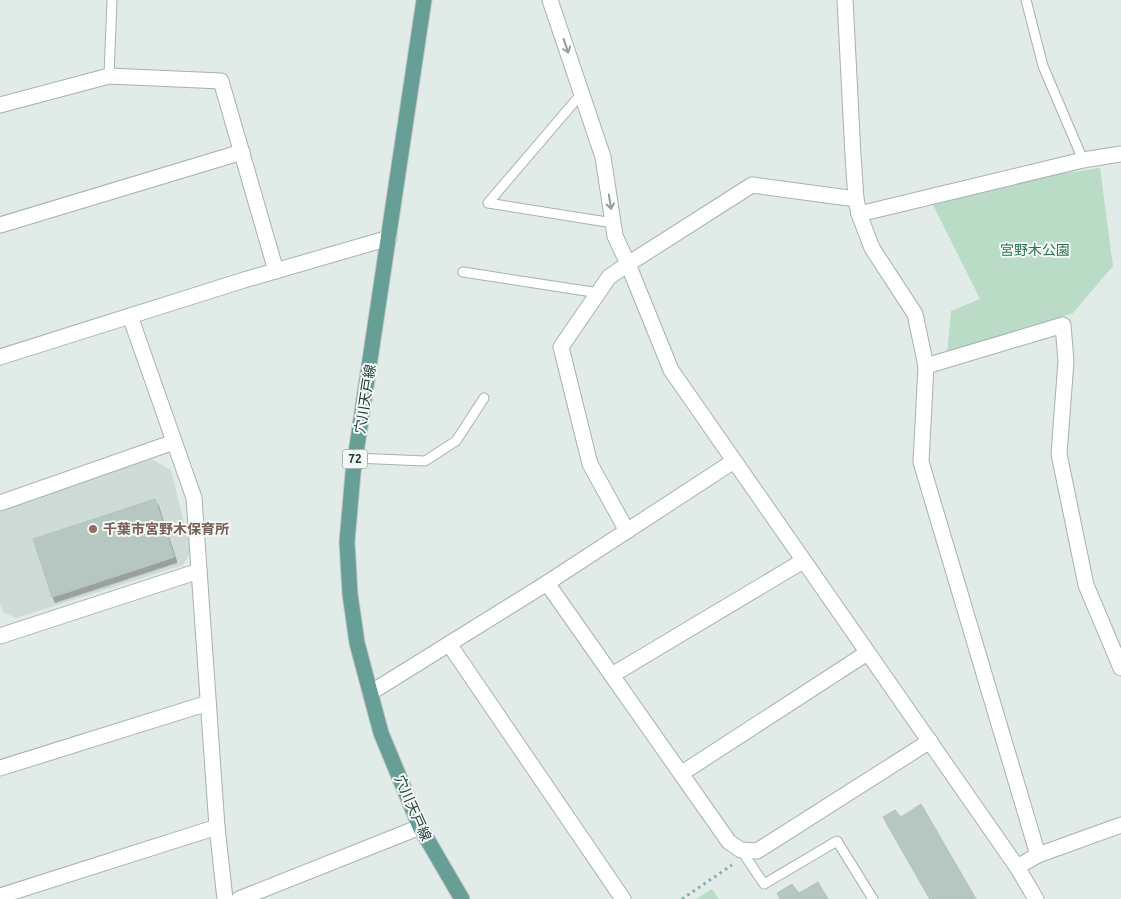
<svg xmlns="http://www.w3.org/2000/svg" width="1121" height="899" viewBox="0 0 1121 899" font-family="Ubuntu,'Noto Sans JP',sans-serif">
<defs>
<filter id="shadow"><feDropShadow dx="3" dy="5.5" stdDeviation="0" flood-color="#0004"/></filter>
</defs>
<rect width="100%" height="100%" fill="#e1ebe8"/>
<path fill="#cfdbd7" d="M 152,459 L 171,470 L 191,551 L 183,565 L 16,618 L 3,612 L 0,604 L 0,507 Z"/>
<g fill="#badcc7">
<path d="M 1100,168 L 1113,266 L 1073,313 L 947,354 L 951,311 L 980,299 L 933,205 L 1012,181 Z"/>
<path d="M 712,889 L 719,899 L 696,899 Z"/>
</g>
<g fill="#b6c6c1" stroke="#b3c4bf" filter="url(#shadow)">
<path d="M 155,499 L 174,557 L 52,597 L 33,539 Z"/>
<path d="M 921,804 L 976,899 L 930,899 L 883,817 L 895,810 L 901,817 Z"/>
<path d="M 818,882 L 828,899 L 780,899 L 777,893 L 792,884 L 799,893 Z"/>
</g>
<g fill="none" stroke-linecap="round" stroke-linejoin="round">
<g stroke="#a4b3af" stroke-width="11">
<g id="lane">
<path d="M 1026,0 L 1043,66 L 1083,160"/>
<path d="M 109,76 L 112,0"/>
<path d="M 582,93 L 488,203 L 613,223"/>
<path d="M 463,272 L 599,293"/>
<path d="M 355,458 L 425,461 L 456,441 L 484,398"/>
<path d="M 741,850 L 764,884 L 837,841 L 873,899"/>
</g>
</g>
<g stroke="#a4b3af" stroke-width="17">
<g id="street">
<path d="M 550,0 L 603,157 L 615,236 L 628,264 L 671,370 L 1017,867 L 1036,899"/>
<path d="M 845,0 L 853,155 L 856,199 L 859,214 L 872,248 L 915,314 L 926,366 L 921,462 L 1038,855"/>
<path d="M 0,105 L 109,76 L 221,81 L 276,271"/>
<path d="M 859,214 L 1083,160 L 1121,154"/>
<path d="M 0,225 L 242,152"/>
<path d="M 130,316 L 194,498 L 217,827 L 225,899"/>
<path d="M 926,366 L 1063,325 L 1066,361 L 1059,454 L 1086,585 L 1121,668"/>
<path d="M 0,503 L 174,442"/>
<path d="M 627,531 L 590,464 L 561,347 L 609,277 L 628,264 L 752,185 L 856,199"/>
<path d="M 547,583 L 729,842 L 741,850 L 757,851 L 930,741"/>
<path d="M 0,636 L 199,571"/>
<path d="M 449,644 L 623,899"/>
<path d="M 612,675 L 803,561"/>
<path d="M 370,693 L 547,583 L 734,461"/>
<path d="M 0,768 L 208,703"/>
<path d="M 682,773 L 867,653"/>
<path d="M 1017,867 L 1038,855 L 1121,825"/>
<path d="M 0,896 L 217,827"/>
<path d="M 239,899 L 420,827"/>
</g>
</g>
<g stroke="#a0b6b1" stroke-width="17">
<path id="secondary" d="M 0,357 L 244,280 L 389,238"/>
</g>
<g stroke="#c1c8c7" stroke-width="17">
<path id="primary" d="M 424,0 L 353,473 L 347,542 L 350,594 L 357,643 L 381,733 L 420,827 L 462,899"/>
</g>
<path stroke="#82aea5" stroke-width="3" stroke-dasharray="2.5 4" stroke-linecap="butt" d="M 682,899 L 732,865"/>
<use href="#lane" stroke="#fff" stroke-width="9"/>
<use href="#street" stroke="#fff" stroke-width="15"/>
<use href="#secondary" stroke="#fff" stroke-width="15"/>
<use href="#primary" stroke="#679f97" stroke-width="15"/>
</g>
<defs><path id="oneway-shaft" d="M-6 0H5M1.5-3L5.5 0L1.5 3" fill="none" stroke-width="1.6" stroke-linecap="round" stroke-linejoin="round" transform="scale(1.25)"/></defs>
<g stroke="#909d9b">
<use href="#oneway-shaft" transform="translate(566 46) rotate(71)"/>
<use href="#oneway-shaft" transform="translate(610 202) rotate(81)"/>
</g>
<circle fill="#8d6e63" stroke="#f1f8f5" stroke-width="2" cx="93" cy="529" r="5"/>
<g text-anchor="middle" stroke-width="4" stroke-linejoin="round" paint-order="stroke">
<rect fill="#f1f8f5" stroke="#607470" stroke-width="1" x="342.5" y="449.5" width="25" height="19" rx="4"/>
<g font-size="12" font-weight="bold" fill="#223b37">
<text x="355" y="463">72</text>
</g>
<g font-size="14" fill="#2d714f" stroke="#f1f8f5">
<text x="1035" y="255">宮野木公園</text>
</g>
<g font-size="14" fill="#223b37" stroke="#f1f8f5">
<text transform="translate(365 399) rotate(-81)" y="5">穴川天戸線</text>
<text transform="translate(413 808) rotate(66)" y="5">穴川天戸線</text>
</g>
<g font-size="14" font-weight="bold" fill="#785e54" stroke="#f1f8f5" text-anchor="start">
<text x="103" y="534">千葉市宮野木保育所</text>
</g>
</g>
</svg>
